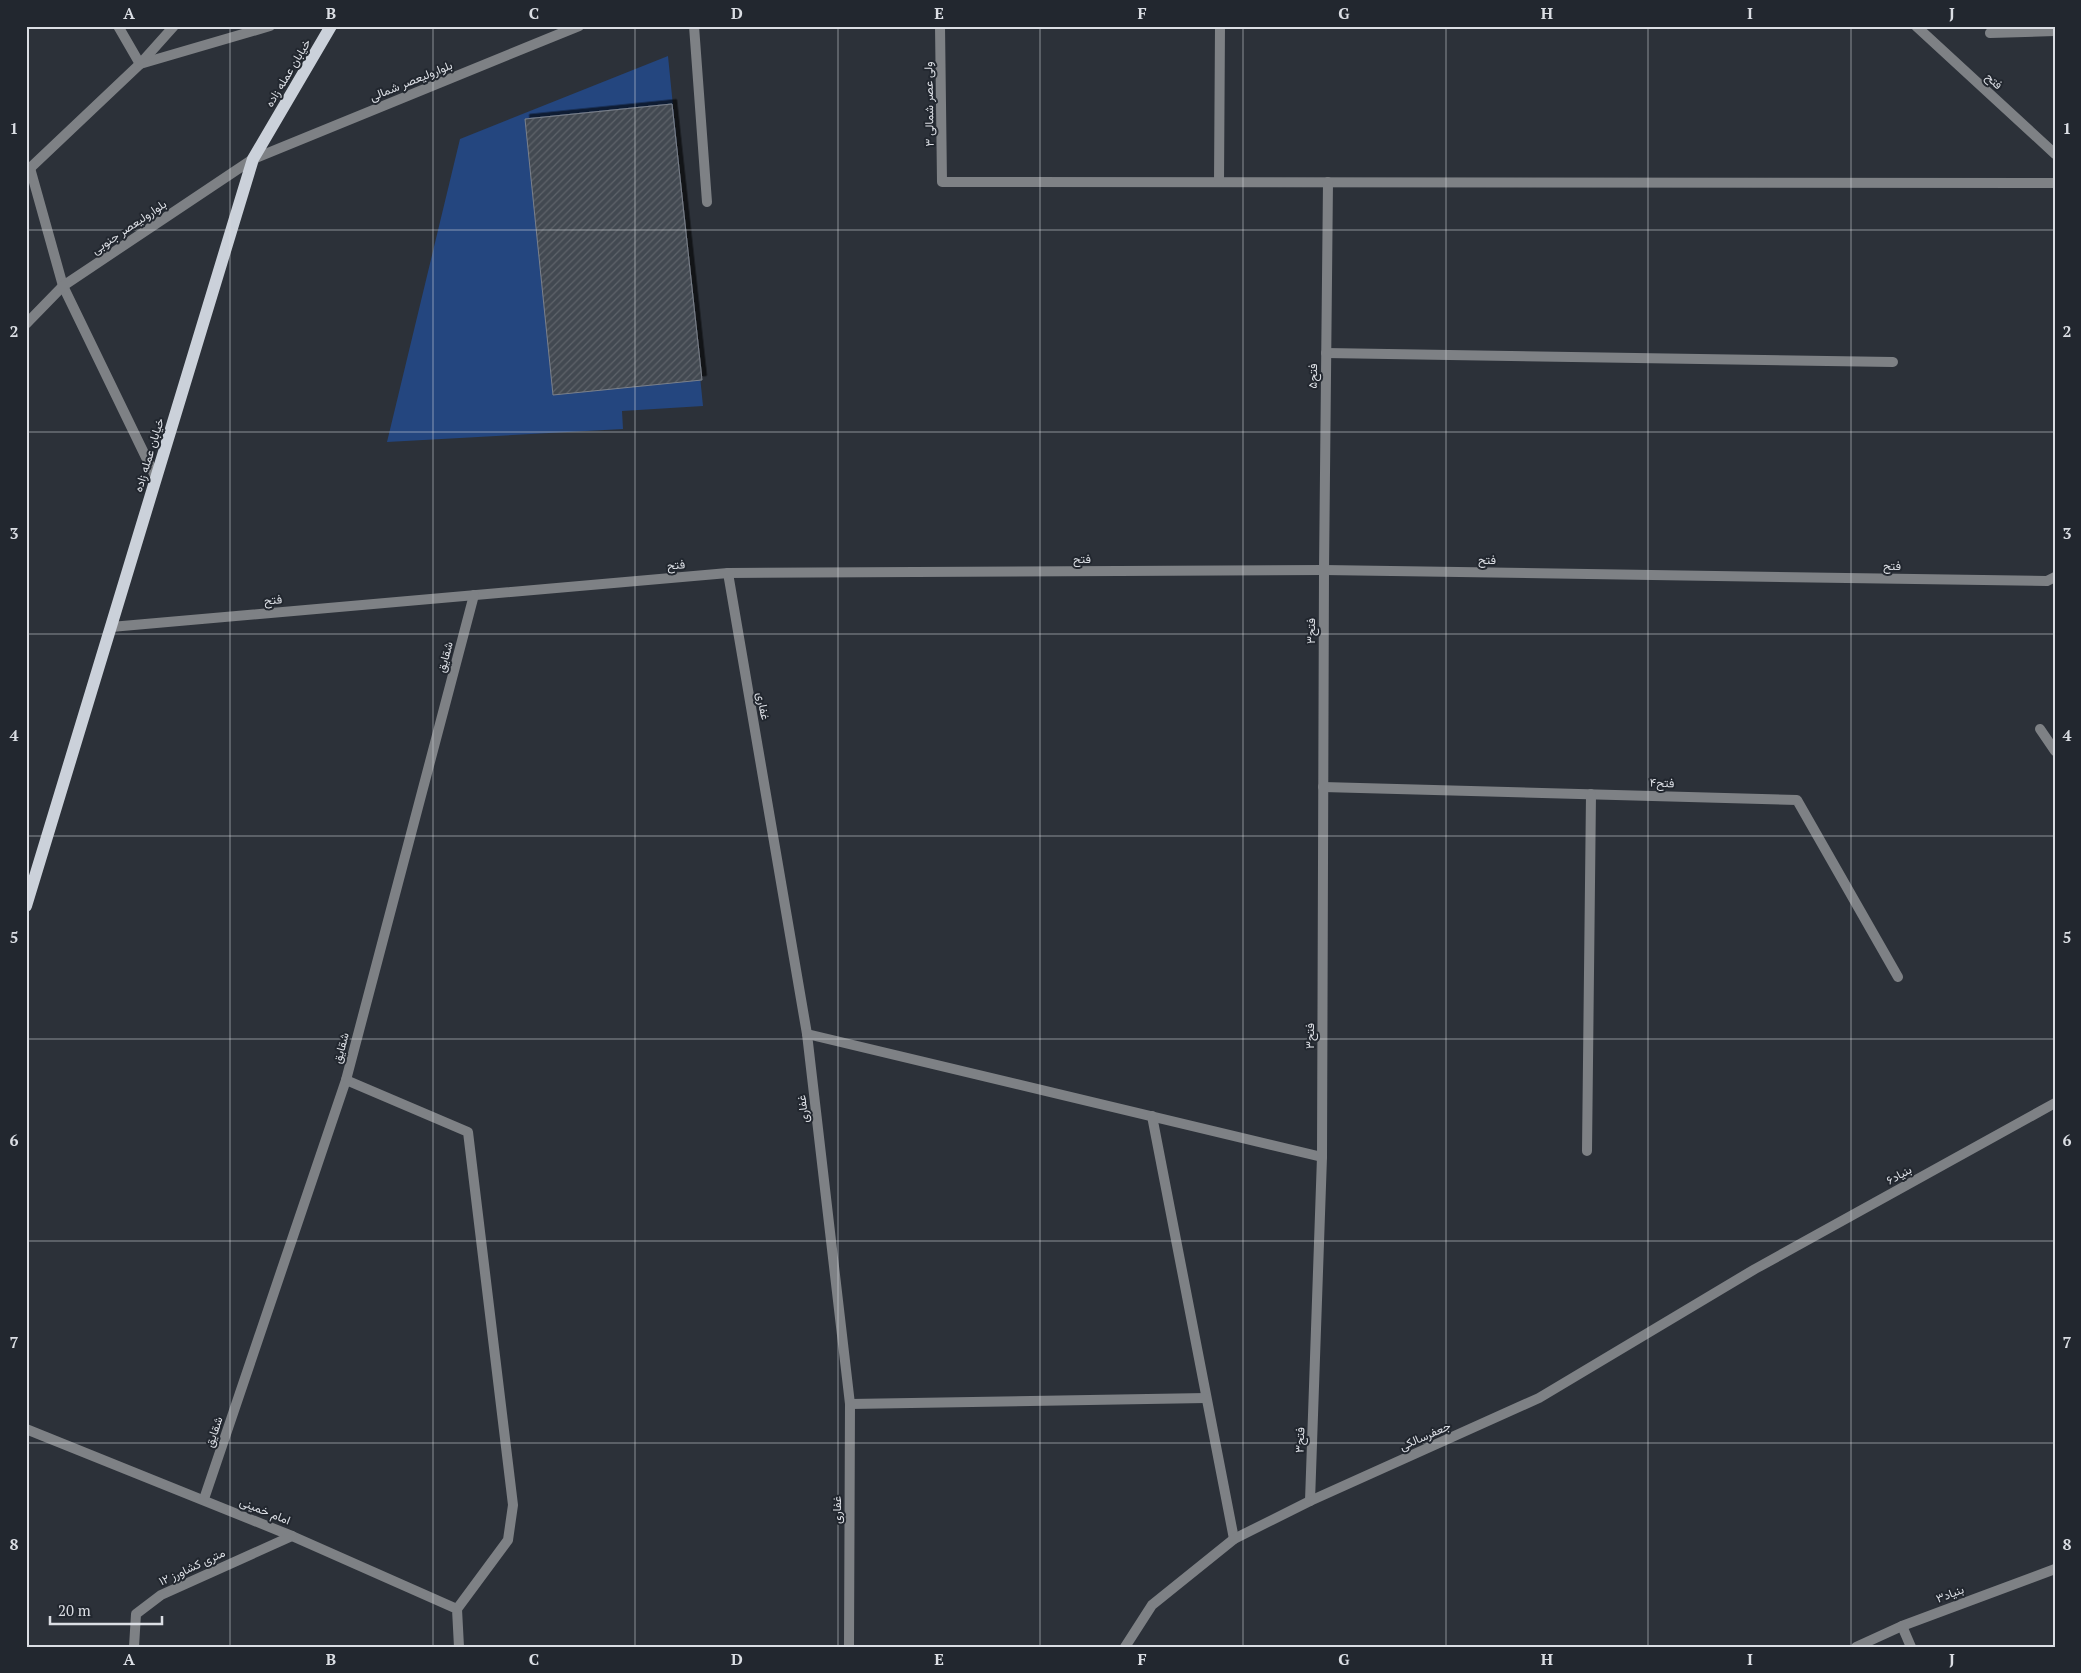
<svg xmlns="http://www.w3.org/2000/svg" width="2081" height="1673" viewBox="0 0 2081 1673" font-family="'PT Serif',Vazirmatn,serif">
<defs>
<pattern id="building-hatch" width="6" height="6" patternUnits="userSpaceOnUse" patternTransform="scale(1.25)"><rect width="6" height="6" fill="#434951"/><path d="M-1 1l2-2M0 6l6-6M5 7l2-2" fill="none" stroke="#5e636a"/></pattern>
<filter id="shadow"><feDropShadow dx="4.5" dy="-4.5" stdDeviation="0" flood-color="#0009"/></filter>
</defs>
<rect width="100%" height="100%" fill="#2c3139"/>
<path fill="#24467f" d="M 668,56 L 703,406 L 622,411 L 623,429 L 387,442 L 460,139 Z"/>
<path fill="url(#building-hatch)" stroke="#7b818b" filter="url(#shadow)" d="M 672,104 L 702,380 L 553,395 L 525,119 Z"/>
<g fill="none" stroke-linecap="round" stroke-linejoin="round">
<g stroke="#7e8185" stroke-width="10">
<path d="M 118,26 L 140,64 L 270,26"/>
<path d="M 694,26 L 707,202"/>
<path d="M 940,26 L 942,182 L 2055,183"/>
<path d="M 1916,26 L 2055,154"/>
<path d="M 1990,33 L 2055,31"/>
<path d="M 30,168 L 63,286 L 156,478"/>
<path d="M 27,171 L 140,64 L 174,26"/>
<path d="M 1219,182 L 1220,26"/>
<path d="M 26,324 L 63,286 L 253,159 L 579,26"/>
<path d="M 1326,353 L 1893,362"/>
<path d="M 728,573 L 807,1034 L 850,1404 L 849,1647"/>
<path d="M 111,627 L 728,573 L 1324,570 L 2047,581 L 2055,577"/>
<path d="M 2040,729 L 2055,751"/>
<path d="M 1323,787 L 1797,800 L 1898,977"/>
<path d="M 807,1034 L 1322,1157"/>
<path d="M 346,1080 L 468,1132 L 513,1505 L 508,1540 L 457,1609"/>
<path d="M 1152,1116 L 1234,1539"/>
<path d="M 1587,1151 L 1591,794"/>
<path d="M 850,1404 L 1206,1398"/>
<path d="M 26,1429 L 292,1536 L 457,1609 L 459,1647"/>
<path d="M 204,1499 L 346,1080 L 474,595"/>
<path d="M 1310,1501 L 1322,1157 L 1324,570 L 1328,182"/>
<path d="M 1902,1626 L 1911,1647"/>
<path d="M 134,1647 L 136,1614 L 161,1595 L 292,1536"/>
<path d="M 1125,1647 L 1152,1605 L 1234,1539 L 1310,1501 L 1539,1398 L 1755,1269 L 2055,1103"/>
<path d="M 1856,1647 L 1902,1626 L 2055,1569"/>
</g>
<path stroke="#cbd1da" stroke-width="12" d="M 26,906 L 253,159 L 331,26"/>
</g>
<path fill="none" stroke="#dbdee4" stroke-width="1" stroke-opacity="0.55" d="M 230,26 L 230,1647M 433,26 L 433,1647M 635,26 L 635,1647M 838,26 L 838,1647M 1040,26 L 1040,1647M 1243,26 L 1243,1647M 1446,26 L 1446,1647M 1648,26 L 1648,1647M 1851,26 L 1851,1647M 26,230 L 2055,230M 26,432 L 2055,432M 26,634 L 2055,634M 26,836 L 2055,836M 26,1039 L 2055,1039M 26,1241 L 2055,1241M 26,1443 L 2055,1443"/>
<g text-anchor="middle" stroke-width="4" stroke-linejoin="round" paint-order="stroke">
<g font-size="12" fill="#dbdee4" stroke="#22272f">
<text transform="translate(288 73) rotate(-59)" y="4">خیابان عمله زاده</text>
<text transform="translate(411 81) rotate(-22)" y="4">بلوارولیعصر شمالی</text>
<text transform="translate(1994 81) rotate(43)" y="4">فتح</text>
<text transform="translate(929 104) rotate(-91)" y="4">ولی عصر شمالی ۳</text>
<text transform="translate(129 227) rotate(-34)" y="4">بلوارولیعصر جنوبی</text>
<text transform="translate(1313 376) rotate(-89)" y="4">فتح۵</text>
<text transform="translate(149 455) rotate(-73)" y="4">خیابان عمله زاده</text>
<text x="1082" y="563">فتح</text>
<text transform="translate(1487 560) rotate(1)" y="4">فتح</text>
<text transform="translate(676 565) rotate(-5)" y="4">فتح</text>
<text transform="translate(1892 566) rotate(1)" y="4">فتح</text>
<text transform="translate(273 600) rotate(-5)" y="4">فتح</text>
<text transform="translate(1311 631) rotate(-90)" y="4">فتح۳</text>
<text transform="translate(445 657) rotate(-75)" y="4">شقایق</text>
<text transform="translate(763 706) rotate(80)" y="4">غفاری</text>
<text transform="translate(1662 783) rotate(2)" y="4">فتح۴</text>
<text transform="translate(1310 1036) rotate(-90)" y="4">فتح۳</text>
<text transform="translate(341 1048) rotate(-75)" y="4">شقایق</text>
<text transform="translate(803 1109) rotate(-97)" y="4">غفاری</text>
<text transform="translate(1899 1175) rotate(-29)" y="4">بنیاد۶</text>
<text transform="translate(214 1432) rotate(-71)" y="4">شقایق</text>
<text transform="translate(1425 1436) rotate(-24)" y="4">جعفرسالکی</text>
<text transform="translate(1300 1440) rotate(-88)" y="4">فتح۳</text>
<text transform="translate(837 1510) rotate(-90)" y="4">غفاری</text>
<text transform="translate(265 1511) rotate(22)" y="4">امام خمینی</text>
<text transform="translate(192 1567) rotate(-25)" y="4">۱۲ متری کشاورز</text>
<text transform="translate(1950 1594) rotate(-21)" y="4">بنیاد۳</text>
</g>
</g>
<rect width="2081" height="1673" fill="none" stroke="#22272f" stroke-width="55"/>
<path d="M50 1616v8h112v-8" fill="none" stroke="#dbdee4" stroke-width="2.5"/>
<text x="58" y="1616" font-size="15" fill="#dbdee4" stroke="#22272f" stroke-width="4" paint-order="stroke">20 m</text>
<rect x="28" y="28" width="2026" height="1618" fill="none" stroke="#dbdee4" stroke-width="2"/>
<g font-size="16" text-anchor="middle" font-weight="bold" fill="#dbdee4">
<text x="129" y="19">A</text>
<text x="331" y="19">B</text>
<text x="534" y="19">C</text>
<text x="737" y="19">D</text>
<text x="939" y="19">E</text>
<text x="1142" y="19">F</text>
<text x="1344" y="19">G</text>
<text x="1547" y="19">H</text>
<text x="1750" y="19">I</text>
<text x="1952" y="19">J</text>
<text x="14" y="134">1</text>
<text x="2067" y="134">1</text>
<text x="14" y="337">2</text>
<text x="2067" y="337">2</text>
<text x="14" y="539">3</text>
<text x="2067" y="539">3</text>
<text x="14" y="741">4</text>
<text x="2067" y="741">4</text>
<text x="14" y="943">5</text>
<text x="2067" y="943">5</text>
<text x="14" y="1146">6</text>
<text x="2067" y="1146">6</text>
<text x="14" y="1348">7</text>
<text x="2067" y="1348">7</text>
<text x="14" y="1550">8</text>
<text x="2067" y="1550">8</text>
<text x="129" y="1665">A</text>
<text x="331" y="1665">B</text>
<text x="534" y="1665">C</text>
<text x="737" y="1665">D</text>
<text x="939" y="1665">E</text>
<text x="1142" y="1665">F</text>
<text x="1344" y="1665">G</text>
<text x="1547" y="1665">H</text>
<text x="1750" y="1665">I</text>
<text x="1952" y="1665">J</text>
</g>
</svg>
